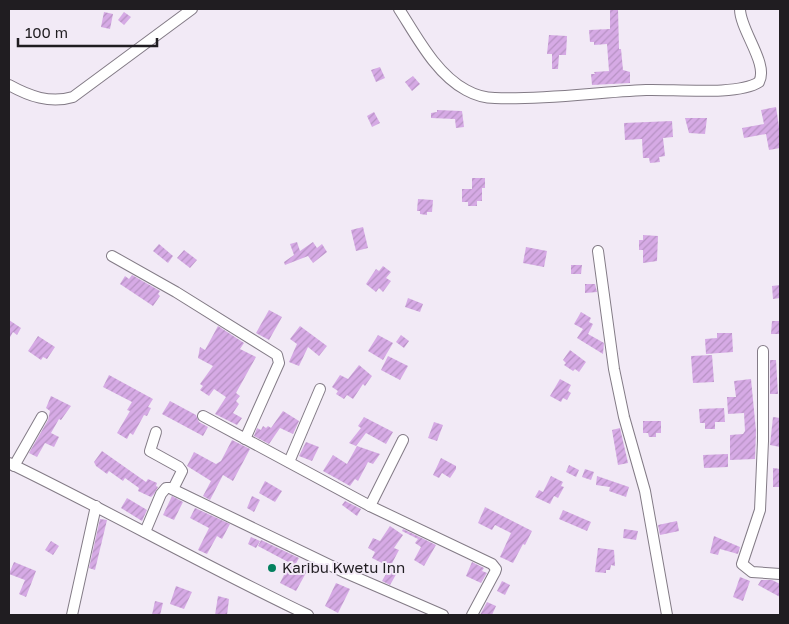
<svg xmlns="http://www.w3.org/2000/svg" width="789" height="624" viewBox="0 0 789 624" font-family="'Golos Text',sans-serif">
<defs>
<pattern id="building-hatch" width="6" height="6" patternUnits="userSpaceOnUse" patternTransform="scale(1.25)"><rect width="6" height="6" fill="#d6aae5"/><path d="M-1 1l2-2M0 6l6-6M5 7l2-2" fill="none" stroke="#b792c4"/></pattern>
</defs>
<rect width="100%" height="100%" fill="#f2eaf6"/>
<g fill="url(#building-hatch)">
<path d="M 610,9 L 618,9 L 619,49 L 621,49 L 623,70 L 630,72 L 630,83 L 592,85 L 591,74 L 595,74 L 594,72 L 609,71 L 607,44 L 594,45 L 594,42 L 590,42 L 589,30 L 610,29 Z"/>
<path d="M 104,12 L 113,14 L 110,29 L 101,27 Z"/>
<path d="M 124,12 L 131,17 L 124,25 L 118,20 Z"/>
<path d="M 549,35 L 567,36 L 566,55 L 559,55 L 558,69 L 552,69 L 552,54 L 547,54 Z"/>
<path d="M 380,67 L 385,78 L 376,82 L 371,70 Z"/>
<path d="M 413,76 L 420,84 L 412,91 L 405,82 Z"/>
<path d="M 776,107 L 780,133 L 780,148 L 769,150 L 766,134 L 744,138 L 742,128 L 764,124 L 761,110 Z"/>
<path d="M 437,110 L 462,111 L 464,127 L 456,128 L 455,119 L 431,118 L 431,113 L 437,112 Z"/>
<path d="M 374,112 L 380,123 L 372,127 L 367,116 Z"/>
<path d="M 685,118 L 707,118 L 705,134 L 689,133 Z"/>
<path d="M 672,121 L 673,137 L 663,138 L 665,156 L 659,157 L 660,162 L 650,163 L 649,158 L 643,158 L 642,139 L 625,140 L 624,123 Z"/>
<path d="M 472,178 L 485,178 L 485,188 L 482,188 L 482,201 L 477,201 L 477,206 L 468,206 L 468,202 L 462,202 L 462,189 L 472,189 Z"/>
<path d="M 418,199 L 433,200 L 432,212 L 427,212 L 427,215 L 420,214 L 420,211 L 417,211 Z"/>
<path d="M 363,227 L 368,248 L 356,251 L 351,230 Z"/>
<path d="M 643,235 L 658,236 L 657,261 L 643,263 L 643,250 L 639,250 L 639,240 L 643,240 Z"/>
<path d="M 297,242 L 300,251 L 313,242 L 317,248 L 322,244 L 327,252 L 313,263 L 308,256 L 285,265 L 284,262 L 294,255 L 290,244 Z"/>
<path d="M 159,244 L 173,256 L 168,263 L 153,251 Z"/>
<path d="M 526,247 L 547,251 L 544,267 L 523,263 Z"/>
<path d="M 184,250 L 197,260 L 190,268 L 177,258 Z"/>
<path d="M 571,265 L 582,265 L 581,274 L 571,274 Z"/>
<path d="M 383,266 L 391,272 L 386,278 L 391,281 L 383,292 L 379,288 L 376,292 L 366,284 L 376,269 L 379,271 Z"/>
<path d="M 132,275 L 160,291 L 158,294 L 160,296 L 153,306 L 120,284 L 125,276 L 129,279 Z"/>
<path d="M 585,284 L 595,284 L 597,292 L 585,293 Z"/>
<path d="M 780,285 L 780,298 L 773,299 L 772,286 Z"/>
<path d="M 408,298 L 423,304 L 420,312 L 405,307 Z"/>
<path d="M 269,310 L 282,317 L 269,340 L 256,333 Z"/>
<path d="M 581,312 L 591,318 L 589,322 L 593,324 L 588,334 L 604,343 L 603,354 L 577,338 L 583,329 L 574,324 Z"/>
<path d="M 9,320 L 21,328 L 17,335 L 13,332 L 9,339 Z"/>
<path d="M 772,321 L 780,321 L 780,334 L 771,334 Z"/>
<path d="M 218,326 L 244,343 L 240,349 L 256,357 L 236,393 L 240,396 L 236,401 L 239,404 L 233,413 L 242,418 L 237,425 L 215,414 L 226,397 L 214,389 L 209,396 L 200,390 L 203,386 L 200,384 L 213,366 L 198,358 L 200,347 L 205,350 Z"/>
<path d="M 300,326 L 327,346 L 319,356 L 308,347 L 299,366 L 289,362 L 297,344 L 290,339 Z"/>
<path d="M 717,333 L 732,333 L 733,352 L 706,354 L 705,339 L 717,338 Z"/>
<path d="M 378,335 L 393,343 L 383,360 L 368,351 Z"/>
<path d="M 401,335 L 409,341 L 404,348 L 396,342 Z"/>
<path d="M 38,336 L 55,347 L 47,359 L 43,357 L 41,360 L 28,351 Z"/>
<path d="M 570,350 L 586,362 L 579,372 L 575,369 L 573,371 L 564,365 L 566,363 L 563,360 Z"/>
<path d="M 712,355 L 714,382 L 693,383 L 691,356 Z"/>
<path d="M 388,356 L 408,366 L 400,380 L 381,370 Z"/>
<path d="M 770,360 L 776,360 L 778,394 L 770,394 Z"/>
<path d="M 359,365 L 372,376 L 365,386 L 363,384 L 353,399 L 347,395 L 344,399 L 336,394 L 338,391 L 332,387 L 340,375 L 348,379 Z"/>
<path d="M 109,375 L 153,399 L 148,407 L 151,408 L 147,416 L 144,415 L 133,435 L 130,433 L 127,439 L 117,433 L 130,411 L 127,410 L 132,402 L 103,387 Z"/>
<path d="M 560,379 L 571,385 L 568,391 L 571,393 L 567,400 L 563,398 L 561,402 L 550,396 Z"/>
<path d="M 751,379 L 756,431 L 755,459 L 730,460 L 730,435 L 743,434 L 745,431 L 744,413 L 728,414 L 727,397 L 736,397 L 734,381 Z"/>
<path d="M 51,396 L 71,406 L 61,420 L 59,419 L 51,433 L 59,437 L 54,447 L 45,443 L 37,457 L 29,453 L 48,420 L 50,411 L 46,408 Z"/>
<path d="M 170,401 L 196,415 L 199,422 L 208,427 L 203,436 L 162,414 Z"/>
<path d="M 724,408 L 725,422 L 715,422 L 715,429 L 705,429 L 705,423 L 700,423 L 699,409 Z"/>
<path d="M 283,411 L 299,421 L 293,434 L 280,428 L 269,444 L 254,436 L 257,428 L 261,430 L 263,426 L 266,428 L 268,426 L 271,428 Z"/>
<path d="M 364,417 L 393,432 L 386,444 L 366,433 L 356,446 L 349,443 L 361,428 L 358,426 Z"/>
<path d="M 773,417 L 780,418 L 780,447 L 770,445 Z"/>
<path d="M 643,421 L 661,421 L 661,433 L 656,433 L 656,437 L 649,437 L 648,433 L 643,433 Z"/>
<path d="M 434,422 L 443,425 L 437,441 L 428,438 Z"/>
<path d="M 620,428 L 628,463 L 618,465 L 612,430 Z"/>
<path d="M 232,440 L 250,449 L 233,481 L 223,475 L 210,500 L 203,496 L 211,481 L 187,466 L 194,452 L 216,464 L 221,461 Z"/>
<path d="M 306,442 L 319,447 L 312,461 L 299,456 Z"/>
<path d="M 357,446 L 380,454 L 373,464 L 368,462 L 358,481 L 355,479 L 350,486 L 323,471 L 333,455 L 347,464 Z"/>
<path d="M 102,451 L 146,482 L 148,479 L 157,483 L 156,486 L 158,487 L 154,494 L 151,497 L 138,491 L 139,488 L 125,478 L 123,481 L 109,471 L 107,474 L 96,466 L 94,462 Z"/>
<path d="M 728,454 L 728,467 L 704,468 L 703,455 Z"/>
<path d="M 441,458 L 456,466 L 456,469 L 450,478 L 442,473 L 439,478 L 433,475 Z"/>
<path d="M 569,465 L 579,470 L 576,477 L 566,472 Z"/>
<path d="M 773,468 L 780,469 L 780,487 L 773,487 Z"/>
<path d="M 585,469 L 594,472 L 591,480 L 582,477 Z"/>
<path d="M 551,476 L 563,482 L 561,486 L 564,487 L 558,498 L 554,496 L 550,504 L 535,497 L 539,490 L 543,492 Z"/>
<path d="M 597,476 L 629,487 L 626,497 L 609,491 L 610,487 L 596,485 Z"/>
<path d="M 265,481 L 282,491 L 275,502 L 259,493 Z"/>
<path d="M 172,496 L 183,502 L 174,520 L 163,515 Z"/>
<path d="M 252,496 L 260,500 L 254,512 L 247,508 Z"/>
<path d="M 127,498 L 147,510 L 142,521 L 121,508 Z"/>
<path d="M 345,501 L 361,509 L 357,516 L 342,505 Z"/>
<path d="M 485,507 L 532,531 L 525,545 L 523,544 L 513,563 L 500,557 L 511,533 L 495,525 L 492,530 L 478,523 Z"/>
<path d="M 195,508 L 230,524 L 222,539 L 217,536 L 207,554 L 198,550 L 209,528 L 190,518 Z"/>
<path d="M 563,510 L 591,522 L 587,531 L 559,519 Z"/>
<path d="M 100,519 L 107,520 L 95,570 L 89,568 Z"/>
<path d="M 677,521 L 679,531 L 660,535 L 658,525 Z"/>
<path d="M 390,526 L 403,535 L 394,548 L 399,550 L 390,567 L 372,558 L 375,552 L 368,548 L 373,538 L 380,541 Z"/>
<path d="M 403,529 L 436,545 L 424,566 L 414,560 L 421,547 L 415,543 L 418,539 L 402,531 Z"/>
<path d="M 624,529 L 638,531 L 636,540 L 623,538 Z"/>
<path d="M 714,536 L 740,547 L 738,554 L 720,549 L 718,555 L 710,553 Z"/>
<path d="M 251,537 L 260,541 L 256,548 L 248,544 Z"/>
<path d="M 261,540 L 299,558 L 295,565 L 307,571 L 296,591 L 280,583 L 290,563 L 258,546 Z"/>
<path d="M 51,541 L 59,546 L 53,555 L 45,550 Z"/>
<path d="M 598,548 L 614,550 L 615,566 L 611,565 L 610,570 L 606,570 L 606,573 L 595,572 Z"/>
<path d="M 14,562 L 36,571 L 26,597 L 19,594 L 25,580 L 9,574 Z"/>
<path d="M 472,562 L 484,568 L 482,571 L 487,573 L 481,583 L 466,576 Z"/>
<path d="M 390,567 L 398,571 L 390,585 L 382,581 Z"/>
<path d="M 740,577 L 750,581 L 743,601 L 733,597 Z"/>
<path d="M 761,580 L 772,580 L 780,584 L 780,597 L 758,585 Z"/>
<path d="M 502,581 L 510,585 L 505,595 L 497,591 Z"/>
<path d="M 336,583 L 350,589 L 338,613 L 325,606 Z"/>
<path d="M 176,586 L 192,592 L 184,609 L 170,604 Z"/>
<path d="M 218,596 L 229,599 L 227,615 L 215,615 Z"/>
<path d="M 155,601 L 163,603 L 160,615 L 152,615 Z"/>
<path d="M 487,602 L 496,606 L 492,615 L 480,615 Z"/>
</g>
<g fill="none" stroke-linecap="round" stroke-linejoin="round">
<g stroke="#837b86" stroke-width="12">
<g id="street">
<path d="M 399,9 C 417,37 436,74 466,90 C 475,95 485,98 495,98 C 545,100 596,92 646,90 C 673,89 738,96 759,82 C 769,64 740,30 740,9"/>
<path d="M 9,85 C 29,96 50,104 73,97 L 192,9"/>
<path d="M 598,251 L 614,369 L 624,417 L 645,491 L 667,615"/>
<path d="M 112,256 L 176,292 L 277,355 L 279,363 L 245,439"/>
<path d="M 763,351 L 763,441 L 760,510 L 742,564 L 752,572 L 780,574"/>
<path d="M 203,416 L 370,506 L 492,564 L 496,569 L 495,572 L 472,615"/>
<path d="M 156,432 L 150,451 L 179,467 L 182,471 L 173,489"/>
<path d="M 289,462 L 320,389"/>
<path d="M 9,463 C 110,512 207,567 308,615"/>
<path d="M 14,466 L 42,417"/>
<path d="M 370,506 L 403,440"/>
<path d="M 145,532 L 161,494 L 166,488 L 170,488 L 346,573 L 443,615"/>
<path d="M 72,615 L 96,506"/>
</g>
</g>
<use href="#street" stroke="#fff" stroke-width="10"/>
</g>
<circle fill="#04805f" stroke="#f2eaf6" stroke-width="2" cx="272" cy="568" r="5"/>
<g text-anchor="middle" stroke-width="4" stroke-linejoin="round" paint-order="stroke">
<g font-size="15" fill="#201d21" stroke="#f2eaf6" text-anchor="start">
<text x="282" y="573">Karibu Kwetu Inn</text>
</g>
</g>
<rect width="789" height="624" fill="none" stroke="#201d21" stroke-width="20"/>
<path d="M18 38v8h139v-8" fill="none" stroke="#201d21" stroke-width="2.5"/>
<text x="25" y="38" font-size="15" fill="#201d21" stroke="#f2eaf6" stroke-width="4" paint-order="stroke">100 m</text>
</svg>
